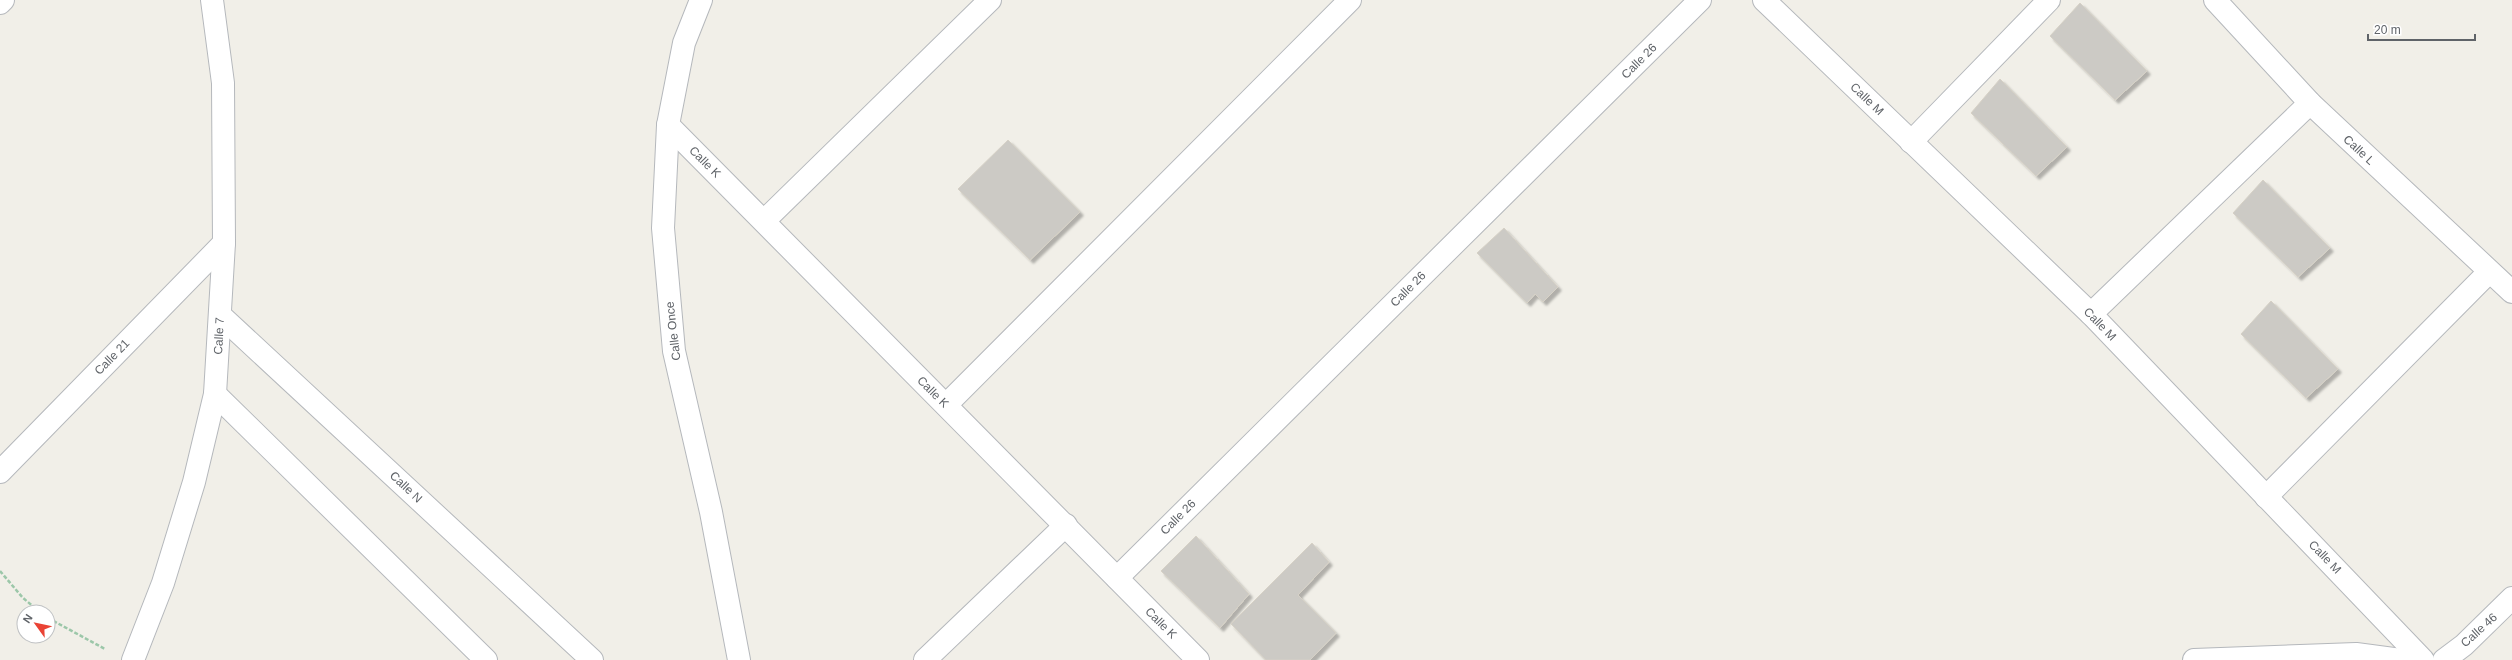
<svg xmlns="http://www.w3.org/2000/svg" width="2512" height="660" viewBox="0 0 2512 660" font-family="Arial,sans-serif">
<defs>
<filter id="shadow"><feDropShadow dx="3.5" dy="3.5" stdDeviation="1" flood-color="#0004"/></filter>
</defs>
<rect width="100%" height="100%" fill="#f1efe8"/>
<g fill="#cccac5" stroke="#d6d1c6" filter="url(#shadow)">
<path d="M 2080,3 L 2147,71 L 2115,100 L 2050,36 Z"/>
<path d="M 2000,79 L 2067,147 L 2036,176 L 1971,113 Z"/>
<path d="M 1008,140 L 1080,212 L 1030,260 L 958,189 Z"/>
<path d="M 2263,180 L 2330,248 L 2298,277 L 2233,213 Z"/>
<path d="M 1504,228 L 1558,287 L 1543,302 L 1535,294 L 1527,303 L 1477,253 Z"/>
<path d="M 2271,301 L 2338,369 L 2306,398 L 2241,334 Z"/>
<path d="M 1196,536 L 1249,594 L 1220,628 L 1161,571 Z"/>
<path d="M 1312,543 L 1329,562 L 1298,595 L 1336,633 L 1310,660 L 1266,660 L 1231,624 Z"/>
</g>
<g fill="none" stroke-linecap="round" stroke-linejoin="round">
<g stroke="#b5b8bc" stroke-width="24">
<g id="minor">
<path d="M 701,0 L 684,43 L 668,125 L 663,228 L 674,351 L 711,512 L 739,660"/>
<path d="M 1764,0 L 2091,314 L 2423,660"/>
<path d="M 2215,0 L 2310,103 L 2512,292"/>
<path d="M 0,3 L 3,0"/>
<path d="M 668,125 L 1198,660"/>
<path d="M 1911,142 L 2049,0"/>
<path d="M 764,221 L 990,0"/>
<path d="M 2091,314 L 2310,103"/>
<path d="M 220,315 L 592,660"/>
<path d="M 215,394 L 486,660"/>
<path d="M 946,405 L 1350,0"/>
<path d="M 0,472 L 224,243"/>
<path d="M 2266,497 L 2489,272"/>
<path d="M 1117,578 L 1700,0"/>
<path d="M 133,660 L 163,583 L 194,482 L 215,394 L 224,243 L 223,83 L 212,0"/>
<path d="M 925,660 L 1066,525"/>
<path d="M 2194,660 L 2356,654 L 2401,660"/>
<path d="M 2444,660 L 2464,645 L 2512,598"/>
</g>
</g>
<g stroke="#9cc7a9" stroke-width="2.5" stroke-dasharray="4 2" stroke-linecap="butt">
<path d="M 0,571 L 23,598 L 40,612"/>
<path d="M 48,618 L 105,649"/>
</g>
<use href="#minor" stroke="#fff" stroke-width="22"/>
</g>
<g text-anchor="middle" stroke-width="3" stroke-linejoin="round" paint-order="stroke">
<g font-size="12" fill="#5f6368" stroke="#fff">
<text transform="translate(1639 61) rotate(-45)" y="4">Calle 26</text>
<text transform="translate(1867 99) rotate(44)" y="4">Calle M</text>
<text transform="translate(2359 150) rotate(43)" y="4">Calle L</text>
<text transform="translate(705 162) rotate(45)" y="4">Calle K</text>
<text transform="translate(1408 289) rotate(-45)" y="4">Calle 26</text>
<text transform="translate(2100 324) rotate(46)" y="4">Calle M</text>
<text transform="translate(673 331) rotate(-97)" y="4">Calle Once</text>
<text transform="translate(219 336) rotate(-87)" y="4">Calle 7</text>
<text transform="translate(112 357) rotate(-46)" y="4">Calle 21</text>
<text transform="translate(933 392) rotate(45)" y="4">Calle K</text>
<text transform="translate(406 487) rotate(43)" y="4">Calle N</text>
<text transform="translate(1178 517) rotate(-45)" y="4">Calle 26</text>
<text transform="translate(2325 557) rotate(46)" y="4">Calle M</text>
<text transform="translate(1161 623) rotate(45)" y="4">Calle K</text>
<text transform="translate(2479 630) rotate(-42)" y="4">Calle 46</text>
</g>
</g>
<g transform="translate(36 624) rotate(303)"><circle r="19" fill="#ffffff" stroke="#bfc1c3"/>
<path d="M0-3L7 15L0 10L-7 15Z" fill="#ea4335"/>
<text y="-6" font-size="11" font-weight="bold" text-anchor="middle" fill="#5f6368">N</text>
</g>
<path d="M2368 34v6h107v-6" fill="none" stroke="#5f6368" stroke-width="2"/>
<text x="2374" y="34" font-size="12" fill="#5f6368" stroke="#ffffff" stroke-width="3" paint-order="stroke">20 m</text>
</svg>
